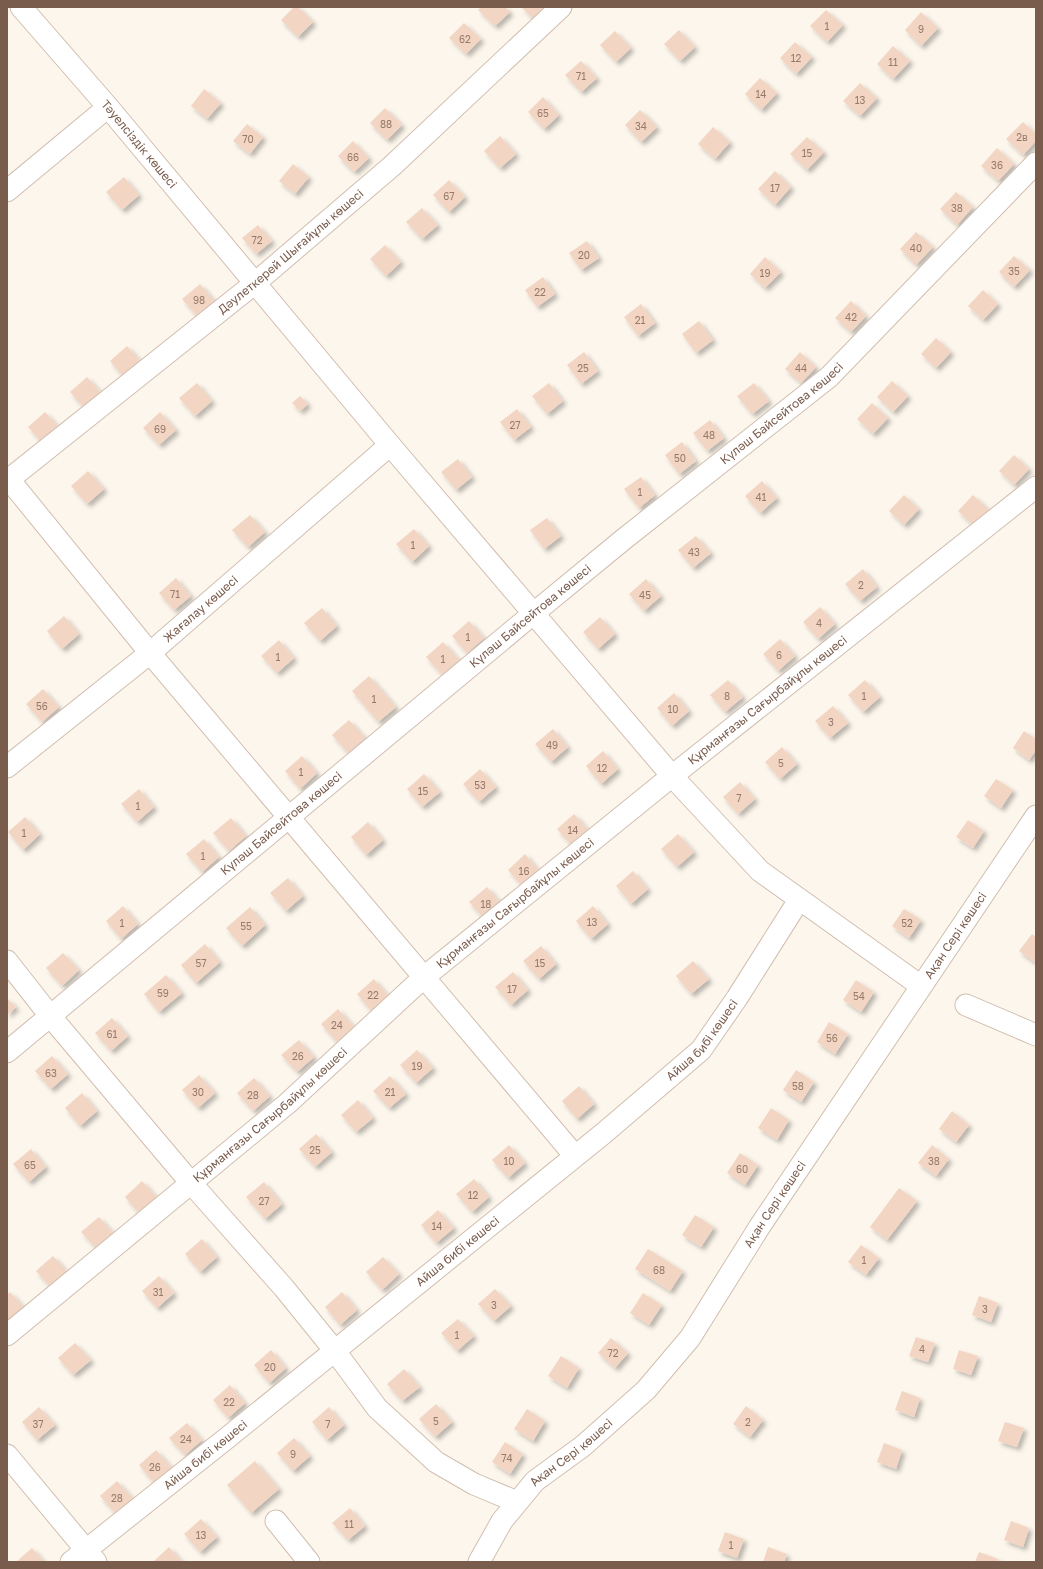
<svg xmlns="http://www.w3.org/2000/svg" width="1043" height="1569" viewBox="0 0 1043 1569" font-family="'Golos Text',sans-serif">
<defs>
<filter id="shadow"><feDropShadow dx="3.5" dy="3.5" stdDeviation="2" flood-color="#0004"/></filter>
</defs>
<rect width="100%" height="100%" fill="#fdf6ec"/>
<g fill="#f3d5c3" filter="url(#shadow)">
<path d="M 294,7 L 298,7 L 313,22 L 298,37 L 281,20 Z"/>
<path d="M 481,7 L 505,7 L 510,12 L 495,26 L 478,10 Z"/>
<path d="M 521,7 L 541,7 L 545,11 L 535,20 Z"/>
<path d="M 826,10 L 843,25 L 827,42 L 810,26 Z"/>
<path d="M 921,12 L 938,28 L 921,46 L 905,30 Z"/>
<path d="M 464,23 L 481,39 L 466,54 L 449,38 Z"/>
<path d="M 679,30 L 695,47 L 680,61 L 664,44 Z"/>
<path d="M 615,31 L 631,48 L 616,62 L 600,45 Z"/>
<path d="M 795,42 L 812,57 L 796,74 L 780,58 Z"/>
<path d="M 893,46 L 910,61 L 893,79 L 877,64 Z"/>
<path d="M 581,61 L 597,78 L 581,92 L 565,75 Z"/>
<path d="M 760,78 L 777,93 L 761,110 L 745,94 Z"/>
<path d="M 860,83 L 877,98 L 860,116 L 843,101 Z"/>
<path d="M 204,89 L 221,103 L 207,119 L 191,106 Z"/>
<path d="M 543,97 L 559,115 L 544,129 L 528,112 Z"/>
<path d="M 385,108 L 402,125 L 387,140 L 370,123 Z"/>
<path d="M 640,110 L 657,127 L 641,142 L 625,125 Z"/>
<path d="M 1023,122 L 1036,134 L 1036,141 L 1023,155 L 1006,139 Z"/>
<path d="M 247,124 L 263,137 L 250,154 L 233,141 Z"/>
<path d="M 713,127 L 730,142 L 715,159 L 698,144 Z"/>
<path d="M 500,136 L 516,154 L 500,168 L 484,151 Z"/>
<path d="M 807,137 L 824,152 L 807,170 L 790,154 Z"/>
<path d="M 353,141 L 369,158 L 354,172 L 338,156 Z"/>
<path d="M 997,148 L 1014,164 L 998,181 L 981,166 Z"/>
<path d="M 293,164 L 309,177 L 295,194 L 279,181 Z"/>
<path d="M 775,171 L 791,187 L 775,205 L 758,189 Z"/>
<path d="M 124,177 L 139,195 L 122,210 L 106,192 Z"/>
<path d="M 449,180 L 465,197 L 449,212 L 433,195 Z"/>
<path d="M 956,192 L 973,207 L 957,225 L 940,209 Z"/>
<path d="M 422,208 L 438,225 L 422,239 L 406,222 Z"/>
<path d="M 258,225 L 272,241 L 256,254 L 242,238 Z"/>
<path d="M 916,232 L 933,247 L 916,265 L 900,249 Z"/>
<path d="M 587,241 L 599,258 L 581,270 L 569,253 Z"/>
<path d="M 385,245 L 401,262 L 386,276 L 370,259 Z"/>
<path d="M 1014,256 L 1030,270 L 1014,287 L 999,272 Z"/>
<path d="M 765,257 L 781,272 L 765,288 L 750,274 Z"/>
<path d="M 543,277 L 555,294 L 537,307 L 525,290 Z"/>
<path d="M 200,284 L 215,302 L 198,317 L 182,299 Z"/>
<path d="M 983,290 L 998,304 L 983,320 L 968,306 Z"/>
<path d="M 851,301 L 866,316 L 851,332 L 835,318 Z"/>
<path d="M 641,304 L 655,323 L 638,336 L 624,317 Z"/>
<path d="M 699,321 L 713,340 L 696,353 L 682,334 Z"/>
<path d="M 936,338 L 951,352 L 936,368 L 921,354 Z"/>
<path d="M 127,346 L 143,364 L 125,379 L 110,361 Z"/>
<path d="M 584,352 L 598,371 L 581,384 L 567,365 Z"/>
<path d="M 800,352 L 816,367 L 801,383 L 785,369 Z"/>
<path d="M 87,377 L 103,395 L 86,410 L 70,392 Z"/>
<path d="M 892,381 L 908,396 L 893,412 L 877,397 Z"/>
<path d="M 197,383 L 212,401 L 195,416 L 179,398 Z"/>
<path d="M 549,383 L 563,401 L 547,414 L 532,396 Z"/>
<path d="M 754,383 L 769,401 L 752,414 L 737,396 Z"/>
<path d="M 300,396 L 308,404 L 300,411 L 292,403 Z"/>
<path d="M 872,403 L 888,418 L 873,434 L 857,419 Z"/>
<path d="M 517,409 L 531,427 L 514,440 L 500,422 Z"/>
<path d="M 45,412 L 61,430 L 44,445 L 28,427 Z"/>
<path d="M 160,412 L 176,430 L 159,445 L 143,428 Z"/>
<path d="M 710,420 L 724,438 L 707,451 L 693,433 Z"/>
<path d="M 682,442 L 696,461 L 679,474 L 665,455 Z"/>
<path d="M 1014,455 L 1029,469 L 1014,485 L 999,471 Z"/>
<path d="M 458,459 L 472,477 L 456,490 L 441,472 Z"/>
<path d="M 88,471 L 104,489 L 87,504 L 71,486 Z"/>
<path d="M 641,477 L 655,495 L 639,508 L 624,489 Z"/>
<path d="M 762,481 L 777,498 L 760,513 L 745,496 Z"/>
<path d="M 904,495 L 919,509 L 904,525 L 889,511 Z"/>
<path d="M 973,495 L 989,510 L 974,526 L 958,511 Z"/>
<path d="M 250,515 L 265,532 L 248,547 L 232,530 Z"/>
<path d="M 547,518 L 561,536 L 544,549 L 530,530 Z"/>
<path d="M 414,529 L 429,546 L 412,562 L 396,544 Z"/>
<path d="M 696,536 L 711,553 L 693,568 L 678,550 Z"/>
<path d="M 863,569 L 877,587 L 860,601 L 845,584 Z"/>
<path d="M 176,578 L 191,596 L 174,610 L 159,593 Z"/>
<path d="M 646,579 L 661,596 L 644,611 L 629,594 Z"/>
<path d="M 820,607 L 835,624 L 818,639 L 803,622 Z"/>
<path d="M 322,608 L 337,626 L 320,641 L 304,623 Z"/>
<path d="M 64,616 L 79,634 L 62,649 L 47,631 Z"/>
<path d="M 600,617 L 615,634 L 598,649 L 583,632 Z"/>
<path d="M 469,621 L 484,638 L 467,653 L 452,636 Z"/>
<path d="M 780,639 L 795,656 L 778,671 L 763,654 Z"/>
<path d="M 279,640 L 294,658 L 277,673 L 261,656 Z"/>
<path d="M 443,642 L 459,660 L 442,675 L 426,657 Z"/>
<path d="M 369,676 L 396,707 L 378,722 L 352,691 Z"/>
<path d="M 728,680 L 743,697 L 725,712 L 710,695 Z"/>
<path d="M 865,680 L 880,697 L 863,712 L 848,695 Z"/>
<path d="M 43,689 L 59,707 L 42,722 L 26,704 Z"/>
<path d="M 674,693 L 689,711 L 672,726 L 657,708 Z"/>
<path d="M 833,706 L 848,723 L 830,738 L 815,721 Z"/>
<path d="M 349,720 L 365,738 L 348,753 L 332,735 Z"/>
<path d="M 553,729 L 568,747 L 551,762 L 535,744 Z"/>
<path d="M 1024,731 L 1036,739 L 1036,750 L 1029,760 L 1013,748 Z"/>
<path d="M 782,747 L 797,764 L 780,779 L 765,762 Z"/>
<path d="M 603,751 L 618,769 L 601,784 L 586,766 Z"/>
<path d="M 302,756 L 317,773 L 300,789 L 285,771 Z"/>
<path d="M 480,769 L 496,787 L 479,802 L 463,784 Z"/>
<path d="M 424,774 L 440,792 L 422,807 L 407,789 Z"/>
<path d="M 996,779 L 1013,790 L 1001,808 L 984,796 Z"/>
<path d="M 740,782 L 755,799 L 738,814 L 723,797 Z"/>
<path d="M 139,789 L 154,807 L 137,822 L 121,804 Z"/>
<path d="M 574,814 L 590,832 L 573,847 L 557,829 Z"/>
<path d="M 25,817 L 40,834 L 23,850 L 8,832 Z"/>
<path d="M 231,818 L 246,836 L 229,851 L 213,833 Z"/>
<path d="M 968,820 L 984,831 L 973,848 L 956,837 Z"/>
<path d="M 368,822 L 383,840 L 366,855 L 351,837 Z"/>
<path d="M 678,834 L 694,852 L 677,867 L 661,849 Z"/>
<path d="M 204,839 L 219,857 L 202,872 L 186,854 Z"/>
<path d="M 525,854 L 540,872 L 523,887 L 508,870 Z"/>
<path d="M 633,871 L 648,889 L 631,904 L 616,886 Z"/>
<path d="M 288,878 L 303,896 L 286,911 L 270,893 Z"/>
<path d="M 487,887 L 502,905 L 485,920 L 469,902 Z"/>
<path d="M 123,906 L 138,924 L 121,939 L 106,921 Z"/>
<path d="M 593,906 L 608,924 L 591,939 L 576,921 Z"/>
<path d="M 250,907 L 265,925 L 242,946 L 226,928 Z"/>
<path d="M 904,909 L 921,920 L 909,938 L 892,926 Z"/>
<path d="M 1032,934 L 1036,937 L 1036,963 L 1019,951 Z"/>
<path d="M 205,944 L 220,962 L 196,983 L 181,965 Z"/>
<path d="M 541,946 L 556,964 L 539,979 L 523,961 Z"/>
<path d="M 63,953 L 79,970 L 62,986 L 46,968 Z"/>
<path d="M 693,961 L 709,979 L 691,994 L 676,976 Z"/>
<path d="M 513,972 L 528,990 L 511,1005 L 495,987 Z"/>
<path d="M 166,975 L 182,993 L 159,1012 L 144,994 Z"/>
<path d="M 374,979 L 389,997 L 372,1012 L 357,994 Z"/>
<path d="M 856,980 L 874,992 L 861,1012 L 843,1000 Z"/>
<path d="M 7,998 L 16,1007 L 7,1015 Z"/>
<path d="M 338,1009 L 354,1027 L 337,1042 L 321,1024 Z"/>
<path d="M 112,1018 L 128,1036 L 111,1051 L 95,1033 Z"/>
<path d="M 829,1022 L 848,1034 L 835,1054 L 817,1042 Z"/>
<path d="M 299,1040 L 314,1057 L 297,1072 L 281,1055 Z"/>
<path d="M 417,1050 L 433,1068 L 416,1083 L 400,1065 Z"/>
<path d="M 52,1056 L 68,1074 L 51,1089 L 35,1071 Z"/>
<path d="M 796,1070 L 814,1082 L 801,1102 L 783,1090 Z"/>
<path d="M 199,1075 L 215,1093 L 198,1108 L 182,1090 Z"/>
<path d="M 390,1076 L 406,1094 L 389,1108 L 373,1091 Z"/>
<path d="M 254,1078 L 270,1096 L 253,1111 L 237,1093 Z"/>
<path d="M 579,1086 L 594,1104 L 577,1119 L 562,1101 Z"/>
<path d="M 82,1093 L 97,1111 L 80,1126 L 65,1108 Z"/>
<path d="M 358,1100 L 373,1118 L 356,1132 L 341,1115 Z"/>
<path d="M 771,1108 L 789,1120 L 777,1140 L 758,1128 Z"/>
<path d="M 952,1111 L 969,1125 L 956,1142 L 939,1129 Z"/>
<path d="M 316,1134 L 332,1152 L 315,1167 L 299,1149 Z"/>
<path d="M 509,1145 L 525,1163 L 508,1178 L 492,1160 Z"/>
<path d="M 932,1145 L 949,1159 L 936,1176 L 918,1163 Z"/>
<path d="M 31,1149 L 46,1167 L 29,1182 L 13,1164 Z"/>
<path d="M 740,1153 L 758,1165 L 745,1185 L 727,1173 Z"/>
<path d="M 474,1179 L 489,1197 L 472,1212 L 456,1194 Z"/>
<path d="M 142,1181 L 158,1199 L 140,1214 L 125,1197 Z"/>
<path d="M 264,1182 L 282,1204 L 265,1219 L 246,1197 Z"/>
<path d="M 899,1188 L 917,1201 L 887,1240 L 870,1227 Z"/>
<path d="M 438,1210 L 454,1228 L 436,1243 L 421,1225 Z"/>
<path d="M 695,1215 L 714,1227 L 701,1247 L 682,1235 Z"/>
<path d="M 99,1217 L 114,1234 L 97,1249 L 81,1232 Z"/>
<path d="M 202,1239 L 217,1257 L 200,1272 L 185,1254 Z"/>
<path d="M 861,1245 L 879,1258 L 866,1275 L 848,1262 Z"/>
<path d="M 648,1249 L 683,1271 L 670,1291 L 635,1269 Z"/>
<path d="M 53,1256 L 69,1274 L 52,1289 L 36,1271 Z"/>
<path d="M 383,1257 L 399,1274 L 382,1290 L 366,1272 Z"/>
<path d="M 159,1276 L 174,1293 L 157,1308 L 142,1291 Z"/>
<path d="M 495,1289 L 511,1306 L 494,1321 L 478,1304 Z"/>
<path d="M 10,1292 L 26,1310 L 7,1322 L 7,1295 Z"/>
<path d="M 342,1292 L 357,1310 L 340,1325 L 325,1307 Z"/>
<path d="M 643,1293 L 662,1305 L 649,1325 L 630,1313 Z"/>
<path d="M 979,1296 L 998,1303 L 991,1322 L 972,1315 Z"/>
<path d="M 458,1319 L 474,1336 L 457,1351 L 441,1333 Z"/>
<path d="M 916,1337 L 935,1343 L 928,1362 L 909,1356 Z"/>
<path d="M 611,1338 L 628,1353 L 615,1368 L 598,1353 Z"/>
<path d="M 75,1343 L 91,1360 L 73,1375 L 58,1358 Z"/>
<path d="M 271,1350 L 286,1368 L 269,1383 L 254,1365 Z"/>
<path d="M 959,1350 L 978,1356 L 971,1375 L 953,1369 Z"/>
<path d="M 561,1356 L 579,1368 L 567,1388 L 548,1376 Z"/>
<path d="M 404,1369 L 420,1387 L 402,1401 L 387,1384 Z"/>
<path d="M 230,1385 L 245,1403 L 228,1418 L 213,1400 Z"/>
<path d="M 902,1391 L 920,1398 L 914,1417 L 895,1410 Z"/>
<path d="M 436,1404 L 452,1422 L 435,1437 L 419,1419 Z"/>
<path d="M 746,1406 L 763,1420 L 750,1437 L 733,1424 Z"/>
<path d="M 39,1407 L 55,1425 L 37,1440 L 22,1422 Z"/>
<path d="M 329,1407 L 344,1425 L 327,1440 L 312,1422 Z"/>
<path d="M 527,1409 L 545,1421 L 533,1441 L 514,1429 Z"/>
<path d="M 1005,1422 L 1024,1428 L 1017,1447 L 998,1441 Z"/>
<path d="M 187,1423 L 202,1440 L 185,1455 L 169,1438 Z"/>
<path d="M 294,1438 L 310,1456 L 293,1471 L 277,1453 Z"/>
<path d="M 505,1442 L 523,1454 L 510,1474 L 492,1462 Z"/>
<path d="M 884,1443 L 902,1450 L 896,1469 L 877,1462 Z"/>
<path d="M 156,1450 L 172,1468 L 154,1483 L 139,1465 Z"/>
<path d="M 255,1461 L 279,1489 L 251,1513 L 227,1485 Z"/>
<path d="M 117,1481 L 133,1499 L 116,1514 L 100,1496 Z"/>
<path d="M 350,1508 L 365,1526 L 348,1540 L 332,1523 Z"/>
<path d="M 201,1519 L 217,1537 L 200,1552 L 184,1534 Z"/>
<path d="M 1011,1521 L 1029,1528 L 1023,1547 L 1004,1540 Z"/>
<path d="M 725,1532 L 744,1539 L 737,1558 L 718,1551 Z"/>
<path d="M 169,1547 L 182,1562 L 153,1562 Z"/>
<path d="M 768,1547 L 787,1554 L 784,1562 L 763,1562 Z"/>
<path d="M 32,1548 L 44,1562 L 16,1562 Z"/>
<path d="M 979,1552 L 998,1559 L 997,1562 L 975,1562 Z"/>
</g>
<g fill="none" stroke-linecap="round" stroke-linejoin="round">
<g stroke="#d1beb0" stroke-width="23">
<g id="minor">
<path id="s1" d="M 21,7 L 108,107 L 390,445 L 672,776 L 760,871 L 921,986"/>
<path d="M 7,191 L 108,107"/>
<path d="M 7,477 L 150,653 L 575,1156"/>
<path id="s2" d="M 7,481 L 254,284 L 392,166 L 561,7"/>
<path id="s3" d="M 7,767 L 150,653 L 390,445"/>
<path d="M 7,961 L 51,1017 L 191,1183 L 284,1288 L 335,1351 L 377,1408 L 436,1462 L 474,1484 L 517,1502"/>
<path d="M 966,1005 L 1036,1035"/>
<path id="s4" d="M 7,1052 L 534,613 L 624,539 L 829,377 L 1036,163"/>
<path id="s5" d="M 7,1335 L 288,1103 L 423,978 L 672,776 L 1036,487"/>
<path d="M 7,1455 L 96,1562"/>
<path d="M 276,1521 L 309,1562"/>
<path id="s6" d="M 71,1562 L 227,1438 L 604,1133 L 701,1050 L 737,998 L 799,900"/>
<path id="s7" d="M 479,1562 L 502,1521 L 535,1481 L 583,1446 L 646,1390 L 690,1338 L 760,1226 L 1036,816"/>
</g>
</g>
<use href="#minor" stroke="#fff" stroke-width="21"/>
</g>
<g text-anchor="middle" stroke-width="3" stroke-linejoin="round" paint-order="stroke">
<g font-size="10" fill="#987a6a">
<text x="827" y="30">1</text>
<text x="921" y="33">9</text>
<text x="465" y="43">62</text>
<text x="796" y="62">12</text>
<text x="893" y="66">11</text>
<text x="581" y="80">71</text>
<text x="761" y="98">14</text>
<text x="860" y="104">13</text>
<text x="543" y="117">65</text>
<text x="386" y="128">88</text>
<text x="641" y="130">34</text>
<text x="1022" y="141">2в</text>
<text x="248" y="143">70</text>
<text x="807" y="157">15</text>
<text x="353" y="161">66</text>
<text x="997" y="169">36</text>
<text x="775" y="192">17</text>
<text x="449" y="200">67</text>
<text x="957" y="212">38</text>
<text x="257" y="244">72</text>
<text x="916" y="252">40</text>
<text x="584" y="259">20</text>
<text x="1014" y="275">35</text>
<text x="765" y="277">19</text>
<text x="540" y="296">22</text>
<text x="199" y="304">98</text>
<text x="851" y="321">42</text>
<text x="640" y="324">21</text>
<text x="583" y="372">25</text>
<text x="801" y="372">44</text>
<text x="515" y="429">27</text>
<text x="160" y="433">69</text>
<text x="709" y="439">48</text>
<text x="680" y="462">50</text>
<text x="640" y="496">1</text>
<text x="761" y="501">41</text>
<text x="413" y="549">1</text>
<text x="694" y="556">43</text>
<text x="861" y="589">2</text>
<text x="175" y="598">71</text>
<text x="645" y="599">45</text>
<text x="819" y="627">4</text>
<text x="468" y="641">1</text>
<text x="779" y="659">6</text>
<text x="278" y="661">1</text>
<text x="443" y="663">1</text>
<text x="727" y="700">8</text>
<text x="864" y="700">1</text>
<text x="374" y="703">1</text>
<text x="42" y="710">56</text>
<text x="673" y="713">10</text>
<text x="831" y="726">3</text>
<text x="552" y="749">49</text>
<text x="781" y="767">5</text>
<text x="602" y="772">12</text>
<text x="301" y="776">1</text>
<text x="480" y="789">53</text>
<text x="423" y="795">15</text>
<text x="739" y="802">7</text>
<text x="138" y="810">1</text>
<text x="573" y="834">14</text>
<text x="24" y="837">1</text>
<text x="203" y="860">1</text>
<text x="524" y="875">16</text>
<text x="486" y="908">18</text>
<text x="592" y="926">13</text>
<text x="122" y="927">1</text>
<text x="907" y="927">52</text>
<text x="246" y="930">55</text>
<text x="201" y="967">57</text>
<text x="540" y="967">15</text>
<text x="512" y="993">17</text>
<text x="163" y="997">59</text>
<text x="373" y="999">22</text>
<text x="859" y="1000">54</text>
<text x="337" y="1029">24</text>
<text x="112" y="1038">61</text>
<text x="832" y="1042">56</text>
<text x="298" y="1060">26</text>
<text x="417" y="1070">19</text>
<text x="51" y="1077">63</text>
<text x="798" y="1090">58</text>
<text x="198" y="1096">30</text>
<text x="390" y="1096">21</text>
<text x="253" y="1099">28</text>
<text x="315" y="1154">25</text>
<text x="509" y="1165">10</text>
<text x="934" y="1165">38</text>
<text x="30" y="1169">65</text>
<text x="742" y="1173">60</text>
<text x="473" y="1199">12</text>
<text x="264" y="1205">27</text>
<text x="437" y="1230">14</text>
<text x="864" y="1264">1</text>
<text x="659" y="1274">68</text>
<text x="158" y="1296">31</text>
<text x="494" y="1309">3</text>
<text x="985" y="1313">3</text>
<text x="457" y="1339">1</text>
<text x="922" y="1353">4</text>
<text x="613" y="1357">72</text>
<text x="270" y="1371">20</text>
<text x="229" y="1406">22</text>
<text x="436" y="1425">5</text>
<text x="748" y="1426">2</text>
<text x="38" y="1428">37</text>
<text x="328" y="1428">7</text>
<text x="186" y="1443">24</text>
<text x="293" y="1458">9</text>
<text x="507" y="1462">74</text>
<text x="155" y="1471">26</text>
<text x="117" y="1502">28</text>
<text x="349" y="1528">11</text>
<text x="201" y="1539">13</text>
<text x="731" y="1549">1</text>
</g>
<g font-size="12" fill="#7a5c4d" stroke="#fffaf3">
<text dy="4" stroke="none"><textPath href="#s1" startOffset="181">Тәуелсіздік көшесі</textPath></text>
<text dy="4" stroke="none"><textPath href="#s2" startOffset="365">Дәулеткерей Шығайұлы көшесі</textPath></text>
<text dy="4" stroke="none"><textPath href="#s4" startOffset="1004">Күләш Байсейтова көшесі</textPath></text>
<text dy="4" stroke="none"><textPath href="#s3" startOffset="250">Жағалау көшесі</textPath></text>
<text dy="4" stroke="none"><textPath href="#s4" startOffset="681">Күләш Байсейтова көшесі</textPath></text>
<text dy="4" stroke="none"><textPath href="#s5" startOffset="991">Құрманғазы Сағырбайұлы көшесі</textPath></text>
<text dy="4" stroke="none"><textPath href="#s4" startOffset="357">Күләш Байсейтова көшесі</textPath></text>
<text dy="4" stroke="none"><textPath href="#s5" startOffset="667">Құрманғазы Сағырбайұлы көшесі</textPath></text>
<text dy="4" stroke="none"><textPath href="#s7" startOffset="793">Ақан Сері көшесі</textPath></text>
<text dy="4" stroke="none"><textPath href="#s6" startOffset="820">Айша бибі көшесі</textPath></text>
<text dy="4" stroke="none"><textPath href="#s5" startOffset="343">Құрманғазы Сағырбайұлы көшесі</textPath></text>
<text dy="4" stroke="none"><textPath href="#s7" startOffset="469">Ақан Сері көшесі</textPath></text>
<text dy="4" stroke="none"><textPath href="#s6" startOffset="496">Айша бибі көшесі</textPath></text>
<text dy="4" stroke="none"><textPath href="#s7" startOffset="145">Ақан Сері көшесі</textPath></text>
<text dy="4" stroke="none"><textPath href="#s6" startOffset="172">Айша бибі көшесі</textPath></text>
</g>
</g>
<rect width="1043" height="1569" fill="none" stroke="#7a5c4d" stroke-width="16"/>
</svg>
